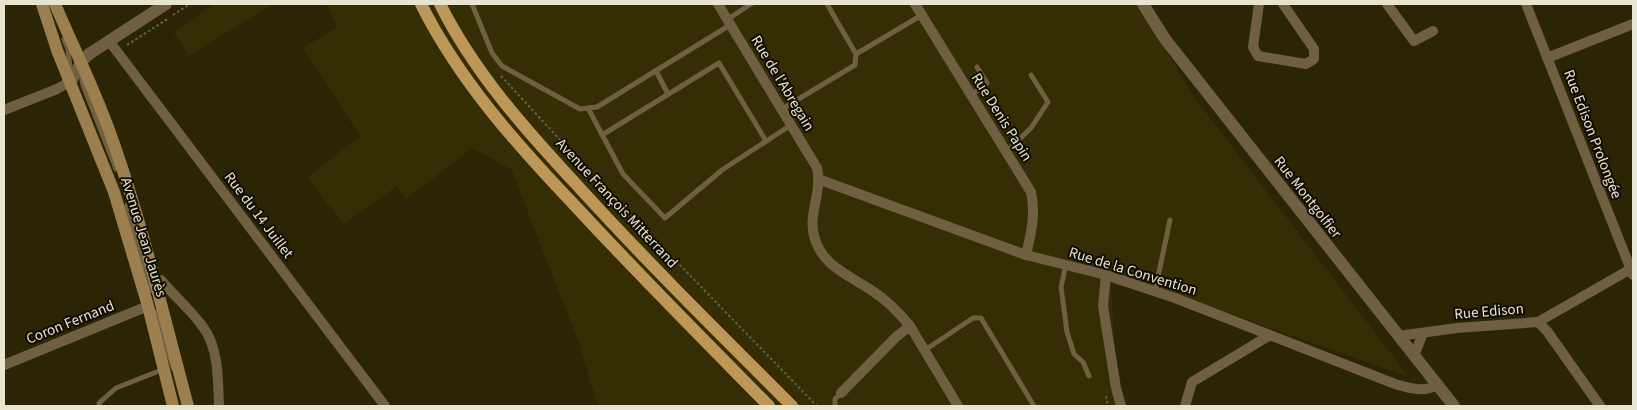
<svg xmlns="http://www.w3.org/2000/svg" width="1637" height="410" viewBox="0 0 1637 410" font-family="'Source Sans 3',sans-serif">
<rect width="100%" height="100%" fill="#2b2505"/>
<g fill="#352e04">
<path d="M 213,4 L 273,4 L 189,56 L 174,33 Z"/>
<path d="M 327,4 L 1137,4 L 1195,98 L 1409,377 L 1205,305 L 1111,284 L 1118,406 L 598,406 L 579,343 L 511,169 L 472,148 L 406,199 L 397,186 L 344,224 L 307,178 L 360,136 L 303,48 L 337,27 Z"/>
</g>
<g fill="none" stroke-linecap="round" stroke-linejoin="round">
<g stroke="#666146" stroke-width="2" stroke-dasharray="2.5 2.5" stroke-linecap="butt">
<path d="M 173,15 L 190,4"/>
<path d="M 127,45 L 169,18"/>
<path d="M 501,76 L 599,182 L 817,406"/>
<path d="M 1106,396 L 1108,406"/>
</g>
<g stroke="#705f41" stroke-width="5">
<path d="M 472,4 L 492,53 L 502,66 L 580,109 L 597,107 L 730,25"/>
<path d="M 728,19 L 751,4"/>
<path d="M 64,39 L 68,49 L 70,69"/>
<path d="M 856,54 L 922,15"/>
<path d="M 656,71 L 668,94"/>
<path d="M 81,74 L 83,85 L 116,169"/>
<path d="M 971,95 L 987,83 L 977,67"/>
<path d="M 588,108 L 623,174 L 665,218 L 722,170 L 791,125"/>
<path d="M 782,109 L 855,65 L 856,54 L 827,4"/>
<path d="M 602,135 L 719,63 L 766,141"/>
<path d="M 1006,152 L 1031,128 L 1048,102 L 1031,75"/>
<path d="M 127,205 L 150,291"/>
<path d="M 1066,265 L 1061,287 L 1067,332 L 1074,354 L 1083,362 L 1089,376"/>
<path d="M 1155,291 L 1170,220"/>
<path d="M 156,312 L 173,368"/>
<path d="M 925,350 L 973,318 L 981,318 L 1034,406"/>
<path d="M 100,406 L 99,403 L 116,388 L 164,369"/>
<path d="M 835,406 L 835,399 L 841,393"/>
</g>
<g stroke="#705f41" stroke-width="10">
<path d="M 718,4 L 817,168 C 823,190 808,213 814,236 C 822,267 851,276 874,292 C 888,301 900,314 910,326 L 958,406"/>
<path d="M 915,4 L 1031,192 C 1036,215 1031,233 1026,255"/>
<path d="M 1259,4 L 1253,47 L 1258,56 L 1306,64 L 1314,59 L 1314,49 L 1283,4"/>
<path d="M 1387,4 L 1414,41 L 1433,31"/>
<path d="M 1526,4 L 1633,275"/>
<path d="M 109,41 L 385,406"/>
<path d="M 1547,58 L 1633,24"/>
<path d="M 4,110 L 57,89 L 71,81"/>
<path d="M 818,179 L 1026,255 L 1106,275 L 1175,298 L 1395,384 C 1409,388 1424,393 1437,385"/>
<path d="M 1106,275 L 1103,306 L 1116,388 L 1121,406"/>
<path d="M 155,281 L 161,280 C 174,296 191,310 203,327 C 219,348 218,381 219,406"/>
<path d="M 1538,322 L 1547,331 L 1600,406"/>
<path d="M 1398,336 L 1457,328 L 1538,322 L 1629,270"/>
<path d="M 1414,356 L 1423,333"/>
<path d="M 4,365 L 148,306"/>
<path d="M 841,393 L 896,337 L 910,326"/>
<path d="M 1185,406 L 1192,382 L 1270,335"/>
</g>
<g stroke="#705f41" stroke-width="12">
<path d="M 1143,4 L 1165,39 L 1454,406"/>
<path d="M 71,81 L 81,62 L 89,54 L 166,4"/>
</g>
<g stroke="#9b7f4e" stroke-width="12">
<path d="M 42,4 L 57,50 L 114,192 L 148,306 L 173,406"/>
<path d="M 55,4 C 75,51 98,96 114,144 C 144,230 164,318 188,406"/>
</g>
<g stroke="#bc9758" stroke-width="12">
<path d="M 421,4 C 460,82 519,147 579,210 C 641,277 705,341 769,406"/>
<path d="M 440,4 C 474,72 524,128 576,184 C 645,260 719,333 792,406"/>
</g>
</g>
<g text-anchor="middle" stroke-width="4" stroke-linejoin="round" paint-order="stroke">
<g font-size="15" fill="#e7e4d2" stroke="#100e03">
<text transform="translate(783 83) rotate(59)" y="5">Rue de l'Abregain</text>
<text transform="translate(1002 117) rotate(58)" y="5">Rue Denis Papin</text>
<text transform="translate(1593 134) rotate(69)" y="5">Rue Edison Prolongée</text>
<text transform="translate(1308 197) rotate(52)" y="5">Rue Montgolfier</text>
<text transform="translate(617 203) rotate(47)" y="5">Avenue François Mitterrand</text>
<text transform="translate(259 215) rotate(53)" y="5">Rue du 14 Juillet</text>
<text transform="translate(144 237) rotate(73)" y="5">Avenue Jean Jaurès</text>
<text transform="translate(1133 271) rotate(17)" y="5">Rue de la Convention</text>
<text transform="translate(1489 311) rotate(-5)" y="5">Rue Edison</text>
<text transform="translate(70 322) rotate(-22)" y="5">Coron Fernand</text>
</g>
</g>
<rect width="1637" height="410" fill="none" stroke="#e7e4d2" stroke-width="10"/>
</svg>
